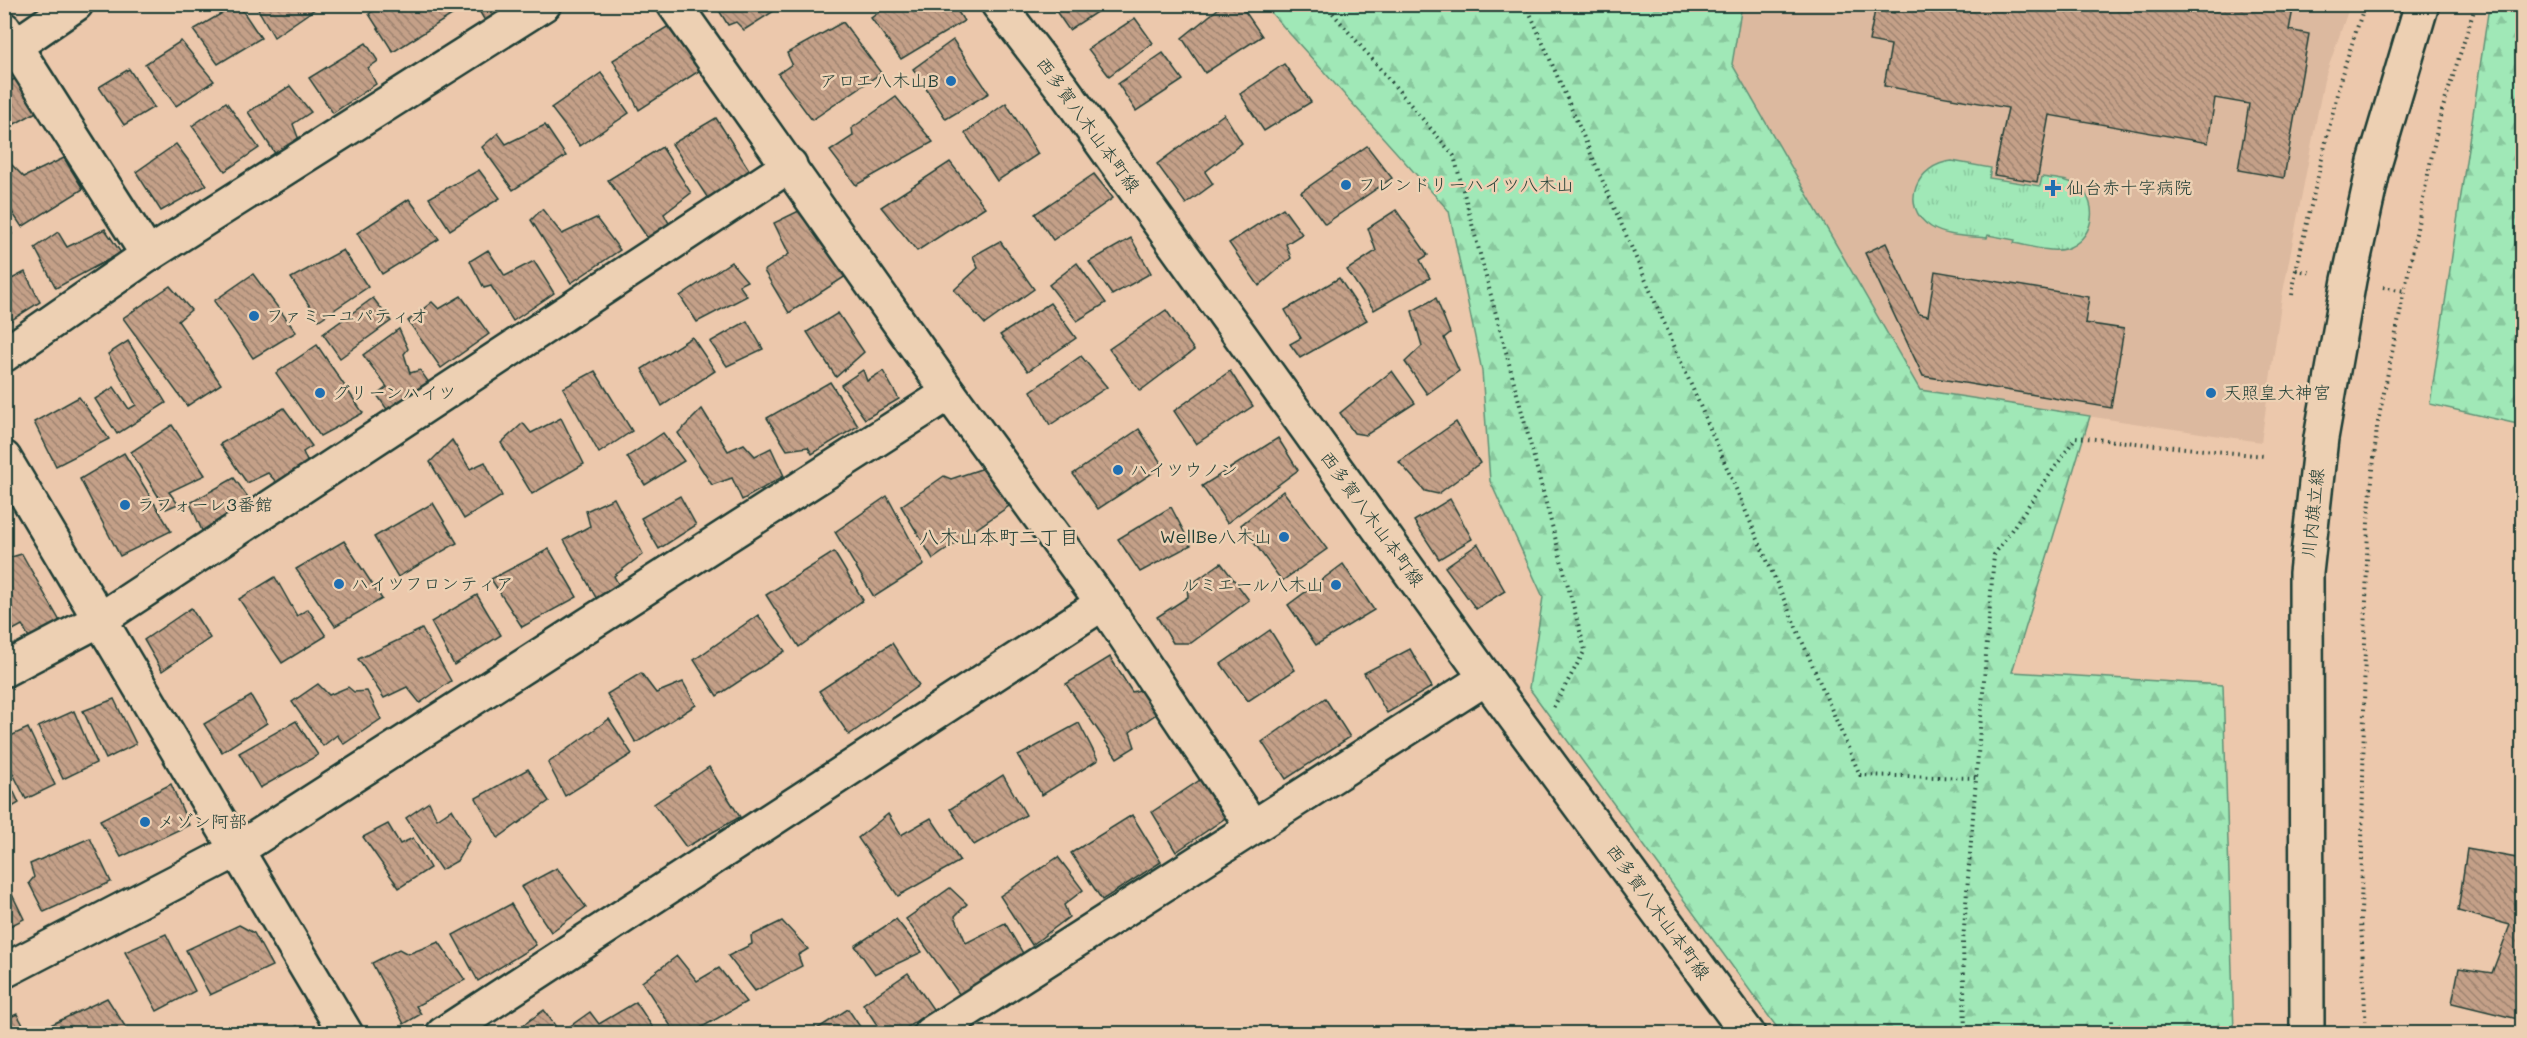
<svg xmlns="http://www.w3.org/2000/svg" width="2527" height="1038" viewBox="0 0 2527 1038" font-family="Mali,'Klee One',sans-serif">
<defs>
<pattern id="grass-tufts" width="24" height="20" patternUnits="userSpaceOnUse" patternTransform="scale(1.5)"><rect width="24" height="20" fill="#a0e8b7"/><path d="M3 7l-1-3M5 7V3M7 7l1-3M15 17l-1-3M17 17v-4M19 17l1-3" fill="none" stroke="#89c89e"/></pattern>
<pattern id="forest-firs" width="22" height="20" patternUnits="userSpaceOnUse" patternTransform="scale(1.5)"><rect width="22" height="20" fill="#a0e8b7"/><path d="M5 1l3.5 6h-7zM16 11l3.5 6h-7z" fill="#89c89e"/></pattern>
<pattern id="building-back-hatch" width="6" height="6" patternUnits="userSpaceOnUse" patternTransform="scale(1.5)"><rect width="6" height="6" fill="#c4a088"/><path d="M-1 5l2 2M0 0l6 6M5-1l2 2" fill="none" stroke="#9f8470"/></pattern>
</defs>
<rect width="100%" height="100%" fill="#ecc8ac"/>
<filter id="ink" filterUnits="userSpaceOnUse"><feTurbulence type="fractalNoise" baseFrequency=".0167" numOctaves="2"/><feDisplacementMap in="SourceGraphic" scale="12" xChannelSelector="R" yChannelSelector="G"/><feConvolveMatrix kernelMatrix="1 2 1 2 8 2 1 2 1" color-interpolation-filters="sRGB"/></filter>
<g filter="url(#ink)">
<path fill="#dcb99f" d="M 1742,5 L 2350,5 L 2324,80 L 2282,297 L 2261,442 L 1920,391 L 1732,64 Z"/>
<path fill="url(#grass-tufts)" stroke="#609276" stroke-width="1.5" d="M 1952,161 L 1991,168 L 1989,178 L 2040,186 L 2042,177 C 2054,179 2068,179 2078,186 C 2101,204 2093,241 2065,249 C 2050,253 2030,246 2014,243 L 2015,240 L 1988,235 L 1987,238 C 1970,236 1946,237 1931,227 C 1898,206 1917,164 1952,161 Z"/>
<g fill="url(#forest-firs)" stroke="#609276" stroke-width="1.5">
<path d="M 1264,5 L 1742,5 L 1732,64 L 1920,390 L 2090,416 L 2012,672 L 2223,685 L 2234,1033 L 1781,1033 L 1529,688 L 1543,597 L 1490,481 L 1482,371 L 1449,211 Z"/>
<path d="M 2498,5 L 2522,5 L 2522,425 L 2430,404 L 2488,13 Z"/>
</g>
<g fill="url(#building-back-hatch)" stroke="#1f3d34" stroke-width="1.5">
<path d="M 238,4 L 261,38 L 218,64 L 193,30 Z"/>
<path d="M 255,4 L 322,4 L 274,37 Z"/>
<path d="M 383,4 L 449,4 L 455,13 L 393,52 L 369,14 Z"/>
<path d="M 475,4 L 522,4 L 488,26 Z"/>
<path d="M 715,4 L 785,4 L 744,30 L 736,22 L 728,25 Z"/>
<path d="M 891,4 L 953,4 L 964,21 L 901,59 L 871,18 Z"/>
<path d="M 1051,4 L 1109,4 L 1069,30 Z"/>
<path d="M 1224,4 L 1240,4 L 1262,36 L 1205,73 L 1182,38 Z"/>
<path d="M 1895,4 L 2294,4 L 2289,30 L 2309,34 L 2284,178 L 2238,170 L 2249,104 L 2215,98 L 2208,143 L 2049,115 L 2037,182 L 1994,175 L 2008,108 L 1884,86 L 1891,45 L 1869,41 L 1875,10 L 1894,13 Z"/>
<path d="M 1135,18 L 1153,43 L 1109,76 L 1088,49 Z"/>
<path d="M 843,22 L 881,73 L 812,120 L 778,74 L 792,64 L 787,53 Z"/>
<path d="M 672,24 L 702,69 L 639,110 L 613,60 Z"/>
<path d="M 953,40 L 989,93 L 946,119 L 913,69 Z"/>
<path d="M 181,41 L 214,81 L 176,106 L 145,64 Z"/>
<path d="M 366,43 L 378,61 L 368,68 L 376,84 L 333,113 L 309,78 Z"/>
<path d="M 1163,53 L 1183,80 L 1136,111 L 1118,84 Z"/>
<path d="M 1284,64 L 1311,102 L 1264,131 L 1240,94 Z"/>
<path d="M 129,69 L 154,107 L 124,125 L 99,87 Z"/>
<path d="M 601,73 L 629,113 L 580,146 L 551,108 Z"/>
<path d="M 18,77 L 40,110 L 4,130 L 4,85 Z"/>
<path d="M 290,86 L 311,112 L 293,124 L 301,145 L 276,155 L 248,112 Z"/>
<path d="M 896,97 L 933,142 L 856,185 L 830,151 L 853,136 L 852,128 Z"/>
<path d="M 226,102 L 259,148 L 225,171 L 192,126 Z"/>
<path d="M 1006,103 L 1038,154 L 997,181 L 965,133 Z"/>
<path d="M 1224,114 L 1242,143 L 1205,172 L 1213,184 L 1186,204 L 1157,164 Z"/>
<path d="M 716,118 L 750,171 L 711,203 L 672,144 Z"/>
<path d="M 545,125 L 566,156 L 513,190 L 482,147 L 498,133 L 506,144 Z"/>
<path d="M 176,144 L 207,185 L 161,211 L 136,172 Z"/>
<path d="M 1367,146 L 1392,178 L 1325,224 L 1301,192 Z"/>
<path d="M 662,147 L 691,193 L 664,214 L 671,227 L 649,240 L 608,180 Z"/>
<path d="M 4,157 L 24,177 L 64,158 L 83,189 L 22,227 L 4,200 Z"/>
<path d="M 950,162 L 985,207 L 917,251 L 881,207 Z"/>
<path d="M 479,170 L 500,198 L 450,230 L 429,198 Z"/>
<path d="M 1094,174 L 1113,198 L 1053,240 L 1035,214 Z"/>
<path d="M 409,199 L 439,239 L 382,274 L 357,233 Z"/>
<path d="M 805,208 L 846,276 L 789,313 L 764,271 L 789,254 L 774,223 Z"/>
<path d="M 1283,208 L 1302,234 L 1286,244 L 1291,258 L 1259,286 L 1229,243 Z"/>
<path d="M 542,209 L 562,234 L 596,218 L 620,250 L 571,283 L 531,220 Z"/>
<path d="M 1396,210 L 1428,255 L 1420,260 L 1430,278 L 1374,310 L 1347,270 L 1376,251 L 1368,228 Z"/>
<path d="M 4,221 L 12,234 L 4,238 Z"/>
<path d="M 105,229 L 121,253 L 56,288 L 35,248 L 58,232 L 67,247 Z"/>
<path d="M 1131,238 L 1151,273 L 1112,295 L 1089,262 Z"/>
<path d="M 1000,241 L 1034,289 L 985,324 L 954,290 L 978,268 L 973,256 Z"/>
<path d="M 1886,243 L 1919,314 L 1928,316 L 1935,271 L 2089,297 L 2085,323 L 2124,329 L 2111,408 L 1923,376 L 1865,253 Z"/>
<path d="M 343,250 L 368,287 L 319,320 L 291,278 Z"/>
<path d="M 488,250 L 505,276 L 534,261 L 554,293 L 513,321 L 491,286 L 484,288 L 470,261 Z"/>
<path d="M 731,262 L 747,281 L 739,285 L 747,296 L 697,322 L 680,296 Z"/>
<path d="M 1077,263 L 1106,303 L 1077,321 L 1049,285 Z"/>
<path d="M 25,272 L 40,302 L 4,325 L 4,283 Z"/>
<path d="M 253,274 L 296,332 L 253,358 L 214,301 Z"/>
<path d="M 1339,278 L 1367,320 L 1300,358 L 1290,344 L 1301,338 L 1285,310 Z"/>
<path d="M 170,286 L 191,310 L 178,321 L 221,384 L 187,406 L 123,318 Z"/>
<path d="M 461,296 L 489,334 L 441,368 L 408,321 L 432,302 L 439,309 Z"/>
<path d="M 373,298 L 391,321 L 340,358 L 323,334 Z"/>
<path d="M 1436,298 L 1450,333 L 1444,338 L 1459,371 L 1427,394 L 1405,362 L 1422,346 L 1412,311 Z"/>
<path d="M 1050,303 L 1076,338 L 1028,371 L 1000,335 Z"/>
<path d="M 1166,310 L 1194,350 L 1140,391 L 1109,349 Z"/>
<path d="M 838,313 L 864,352 L 836,377 L 807,332 Z"/>
<path d="M 747,321 L 763,349 L 727,366 L 710,342 Z"/>
<path d="M 399,329 L 408,349 L 404,354 L 410,373 L 420,370 L 432,387 L 391,415 L 377,395 L 387,387 L 363,355 Z"/>
<path d="M 692,337 L 715,371 L 662,406 L 642,369 Z"/>
<path d="M 128,341 L 166,403 L 117,434 L 95,399 L 114,387 L 129,409 L 136,405 L 108,354 Z"/>
<path d="M 317,345 L 363,413 L 320,436 L 276,373 Z"/>
<path d="M 1081,356 L 1107,387 L 1050,425 L 1031,391 Z"/>
<path d="M 863,370 L 867,381 L 883,371 L 899,399 L 865,419 L 841,385 Z"/>
<path d="M 595,371 L 632,431 L 599,453 L 563,388 Z"/>
<path d="M 1230,371 L 1253,406 L 1196,444 L 1174,411 Z"/>
<path d="M 1392,371 L 1415,403 L 1366,435 L 1354,433 L 1340,413 Z"/>
<path d="M 830,382 L 858,426 L 812,454 L 808,447 L 787,450 L 767,418 Z"/>
<path d="M 79,397 L 109,439 L 56,466 L 34,422 Z"/>
<path d="M 284,408 L 312,446 L 303,452 L 310,468 L 278,484 L 268,473 L 247,483 L 220,444 Z"/>
<path d="M 702,409 L 728,451 L 744,444 L 755,456 L 771,448 L 784,476 L 742,500 L 732,478 L 712,485 L 678,433 Z"/>
<path d="M 561,418 L 584,464 L 532,494 L 501,443 L 523,423 L 531,433 Z"/>
<path d="M 1456,422 L 1480,463 L 1438,494 L 1425,491 L 1399,462 Z"/>
<path d="M 172,425 L 205,475 L 169,492 L 178,504 L 166,509 L 131,452 Z"/>
<path d="M 1139,429 L 1163,466 L 1098,509 L 1073,474 Z"/>
<path d="M 663,433 L 684,461 L 645,485 L 627,457 Z"/>
<path d="M 1278,438 L 1298,470 L 1227,523 L 1202,486 Z"/>
<path d="M 452,440 L 470,469 L 485,462 L 502,496 L 464,519 L 430,462 Z"/>
<path d="M 124,453 L 171,531 L 120,556 L 80,479 Z"/>
<path d="M 984,468 L 1009,506 L 933,559 L 901,506 L 944,476 L 951,479 Z"/>
<path d="M 234,478 L 253,504 L 203,533 L 190,503 Z"/>
<path d="M 1283,491 L 1327,549 L 1282,581 L 1241,525 Z"/>
<path d="M 680,496 L 696,525 L 659,549 L 641,518 Z"/>
<path d="M 887,496 L 924,565 L 874,597 L 835,532 Z"/>
<path d="M 614,498 L 643,554 L 614,576 L 622,591 L 600,605 L 564,540 L 590,526 L 586,511 Z"/>
<path d="M 1450,499 L 1472,539 L 1439,559 L 1414,521 Z"/>
<path d="M 433,503 L 457,543 L 398,577 L 374,537 Z"/>
<path d="M 1171,507 L 1191,545 L 1140,572 L 1118,539 Z"/>
<path d="M 344,541 L 382,599 L 335,626 L 296,569 Z"/>
<path d="M 1478,544 L 1505,591 L 1476,609 L 1445,567 Z"/>
<path d="M 549,549 L 577,597 L 522,627 L 491,579 Z"/>
<path d="M 834,552 L 863,600 L 799,647 L 766,595 Z"/>
<path d="M 22,554 L 62,625 L 30,639 L 22,625 L 4,635 L 4,559 Z"/>
<path d="M 1221,563 L 1249,600 L 1191,643 L 1173,643 L 1157,617 L 1188,597 L 1187,587 Z"/>
<path d="M 1343,564 L 1374,610 L 1316,645 L 1288,605 Z"/>
<path d="M 275,577 L 297,616 L 308,609 L 326,636 L 282,663 L 239,599 Z"/>
<path d="M 477,595 L 501,635 L 454,665 L 431,622 Z"/>
<path d="M 191,608 L 210,638 L 162,671 L 144,640 Z"/>
<path d="M 758,615 L 785,651 L 717,696 L 694,660 Z"/>
<path d="M 422,629 L 451,681 L 420,703 L 407,687 L 384,698 L 358,659 Z"/>
<path d="M 1270,630 L 1295,670 L 1248,701 L 1221,664 Z"/>
<path d="M 892,643 L 919,685 L 849,735 L 819,691 Z"/>
<path d="M 1410,649 L 1432,687 L 1387,713 L 1364,673 Z"/>
<path d="M 1110,657 L 1132,692 L 1140,690 L 1159,712 L 1130,732 L 1135,747 L 1117,758 L 1066,684 Z"/>
<path d="M 641,673 L 656,693 L 683,682 L 696,705 L 636,743 L 607,694 Z"/>
<path d="M 318,684 L 329,695 L 348,687 L 354,692 L 367,691 L 381,719 L 344,744 L 337,735 L 323,746 L 292,702 Z"/>
<path d="M 251,696 L 267,723 L 222,752 L 204,724 Z"/>
<path d="M 1325,698 L 1350,737 L 1286,779 L 1262,742 Z"/>
<path d="M 114,699 L 136,744 L 106,759 L 83,711 Z"/>
<path d="M 74,711 L 96,763 L 63,779 L 38,727 Z"/>
<path d="M 609,719 L 632,754 L 565,796 L 548,763 Z"/>
<path d="M 296,721 L 318,755 L 260,788 L 239,753 Z"/>
<path d="M 1079,723 L 1098,760 L 1042,795 L 1018,756 Z"/>
<path d="M 28,728 L 55,785 L 26,799 L 4,756 L 4,739 Z"/>
<path d="M 709,767 L 740,817 L 686,847 L 654,804 Z"/>
<path d="M 528,769 L 549,801 L 498,838 L 476,798 Z"/>
<path d="M 4,771 L 19,803 L 4,812 Z"/>
<path d="M 1003,775 L 1026,815 L 974,845 L 950,809 Z"/>
<path d="M 1206,776 L 1231,814 L 1176,852 L 1152,812 Z"/>
<path d="M 171,784 L 189,825 L 121,857 L 100,820 Z"/>
<path d="M 429,802 L 437,819 L 452,809 L 470,839 L 457,861 L 441,870 L 406,818 Z"/>
<path d="M 888,814 L 901,835 L 931,818 L 960,861 L 898,896 L 858,838 Z"/>
<path d="M 1132,815 L 1161,862 L 1102,900 L 1071,853 Z"/>
<path d="M 388,824 L 400,844 L 413,838 L 430,868 L 399,888 L 363,837 Z"/>
<path d="M 90,838 L 111,882 L 44,912 L 29,883 L 34,877 L 30,864 Z"/>
<path d="M 2467,849 L 2522,859 L 2522,1020 L 2452,1003 L 2459,968 L 2492,973 L 2510,925 L 2458,911 Z"/>
<path d="M 1058,857 L 1083,890 L 1064,905 L 1069,917 L 1032,945 L 1000,896 Z"/>
<path d="M 557,868 L 586,907 L 551,932 L 521,887 Z"/>
<path d="M 4,878 L 24,919 L 4,929 Z"/>
<path d="M 950,888 L 967,904 L 955,916 L 966,943 L 1005,923 L 1027,960 L 962,998 L 906,919 Z"/>
<path d="M 511,904 L 536,945 L 478,981 L 453,935 Z"/>
<path d="M 896,919 L 922,952 L 875,974 L 855,946 Z"/>
<path d="M 782,921 L 808,949 L 798,955 L 802,966 L 755,991 L 728,956 L 752,944 L 751,936 Z"/>
<path d="M 239,925 L 254,933 L 272,966 L 210,995 L 186,950 Z"/>
<path d="M 166,934 L 195,991 L 157,1011 L 125,952 Z"/>
<path d="M 439,942 L 465,980 L 416,1006 L 421,1014 L 404,1024 L 372,963 L 399,949 L 408,954 Z"/>
<path d="M 677,956 L 697,981 L 719,968 L 746,1002 L 690,1034 L 676,1034 L 642,982 Z"/>
<path d="M 908,973 L 933,1009 L 898,1034 L 883,1034 L 863,1004 Z"/>
<path d="M 107,998 L 130,1034 L 41,1034 L 40,1030 Z"/>
<path d="M 636,1002 L 657,1034 L 573,1034 L 569,1027 L 590,1012 L 599,1024 Z"/>
<path d="M 848,1009 L 865,1034 L 809,1034 Z"/>
<path d="M 544,1010 L 561,1034 L 511,1034 Z"/>
<path d="M 17,1014 L 28,1034 L 4,1034 L 4,1020 Z"/>
<path d="M 297,1026 L 302,1034 L 280,1034 Z"/>
</g>
<g fill="none" stroke-linecap="round" stroke-linejoin="round">
<g stroke="#1f3d34" stroke-width="38">
<g id="minor">
<path d="M 674,4 L 949,393 L 1103,603 L 1252,826"/>
<path d="M 998,4 L 1064,90 L 1486,678 L 1748,1034"/>
<path d="M 4,29 L 148,255"/>
<path d="M 15,46 L 76,4"/>
<path d="M 4,355 L 148,255 L 544,4"/>
<path d="M 4,458 L 346,1034"/>
<path d="M 4,670 L 101,619 L 790,165"/>
<path d="M 4,971 L 237,850 L 949,393"/>
<path d="M 443,1034 L 1103,603"/>
<path d="M 930,1034 L 1486,678"/>
<path d="M 2307,1034 L 2306,573 L 2321,438 L 2349,280 L 2375,162 L 2422,4"/>
</g>
</g>
<g stroke="#1f3d34" stroke-width="4" stroke-dasharray="1.5 4.5" stroke-linecap="butt">
<path d="M 1325,4 L 1454,156 L 1585,650 L 1553,708"/>
<path d="M 1526,4 L 1860,775 L 1976,778"/>
<path d="M 2296,270 L 2313,273"/>
<path d="M 2383,287 L 2405,291"/>
<path d="M 2292,295 L 2296,270 L 2341,77 L 2365,4"/>
<path d="M 1965,1034 L 1963,941 L 1994,555 L 2076,437 L 2264,456"/>
<path d="M 2112,1034 L 2112,1020"/>
<path d="M 2366,1034 L 2361,920 L 2365,640 L 2368,522 L 2377,427 L 2439,120 L 2476,4"/>
</g>
<use href="#minor" stroke="#edd0b3" stroke-width="33"/>
</g>
</g>
<g fill="#1f6fb2" stroke="#edd0b3" stroke-width="2">
<circle cx="951" cy="81" r="6"/>
<circle cx="1346" cy="185" r="6"/>
<path d="M2050 179h6v6h6v6h-6v6h-6v-6h-6v-6h6z"/>
<circle cx="254" cy="316" r="6"/>
<circle cx="320" cy="393" r="6"/>
<circle cx="2211" cy="393" r="6"/>
<circle cx="1118" cy="470" r="6"/>
<circle cx="125" cy="505" r="6"/>
<circle cx="1284" cy="537" r="6"/>
<circle cx="339" cy="584" r="6"/>
<circle cx="1336" cy="585" r="6"/>
<circle cx="145" cy="822" r="6"/>
</g>
<g text-anchor="middle" stroke-width="5" stroke-linejoin="round" paint-order="stroke">
<g font-size="18" fill="#1f3d34" stroke="#edd0b3" text-anchor="start">
<text x="939" y="87" text-anchor="end">アロエ八木山B</text>
<text x="1358" y="191">フレンドリーハイツ八木山</text>
<text x="2066" y="194">仙台赤十字病院</text>
<text x="266" y="322">ファミーユパティオ</text>
<text x="332" y="399">グリーンハイツ</text>
<text x="2223" y="399">天照皇大神宮</text>
<text x="1130" y="476">ハイツウノン</text>
<text x="137" y="511">ラフォーレ3番館</text>
<text x="1272" y="543" text-anchor="end">WellBe八木山</text>
<text x="351" y="590">ハイツフロンティア</text>
<text x="1324" y="591" text-anchor="end">ルミエール八木山</text>
<text x="157" y="828">メゾン阿部</text>
</g>
<g font-size="18" fill="#1f3d34" stroke="#edd0b3">
<text transform="translate(1088 125) rotate(54)" y="6">西多賀八木山本町線</text>
<text transform="translate(2313 513) rotate(-84)" y="6">川内旗立線</text>
<text transform="translate(1372 519) rotate(54)" y="6">西多賀八木山本町線</text>
<text transform="translate(1658 912) rotate(54)" y="6">西多賀八木山本町線</text>
</g>
<g font-size="20" fill="#1f3d34" stroke="#edd0b3">
<text x="999" y="544">八木山本町二丁目</text>
</g>
</g>
<rect width="2527" height="1038" fill="none" stroke="#edd0b3" stroke-width="24"/>
<rect x="12" y="12" width="2503" height="1014" fill="none" stroke="#1f3d34" stroke-width="2" filter="url(#ink)"/>
</svg>
